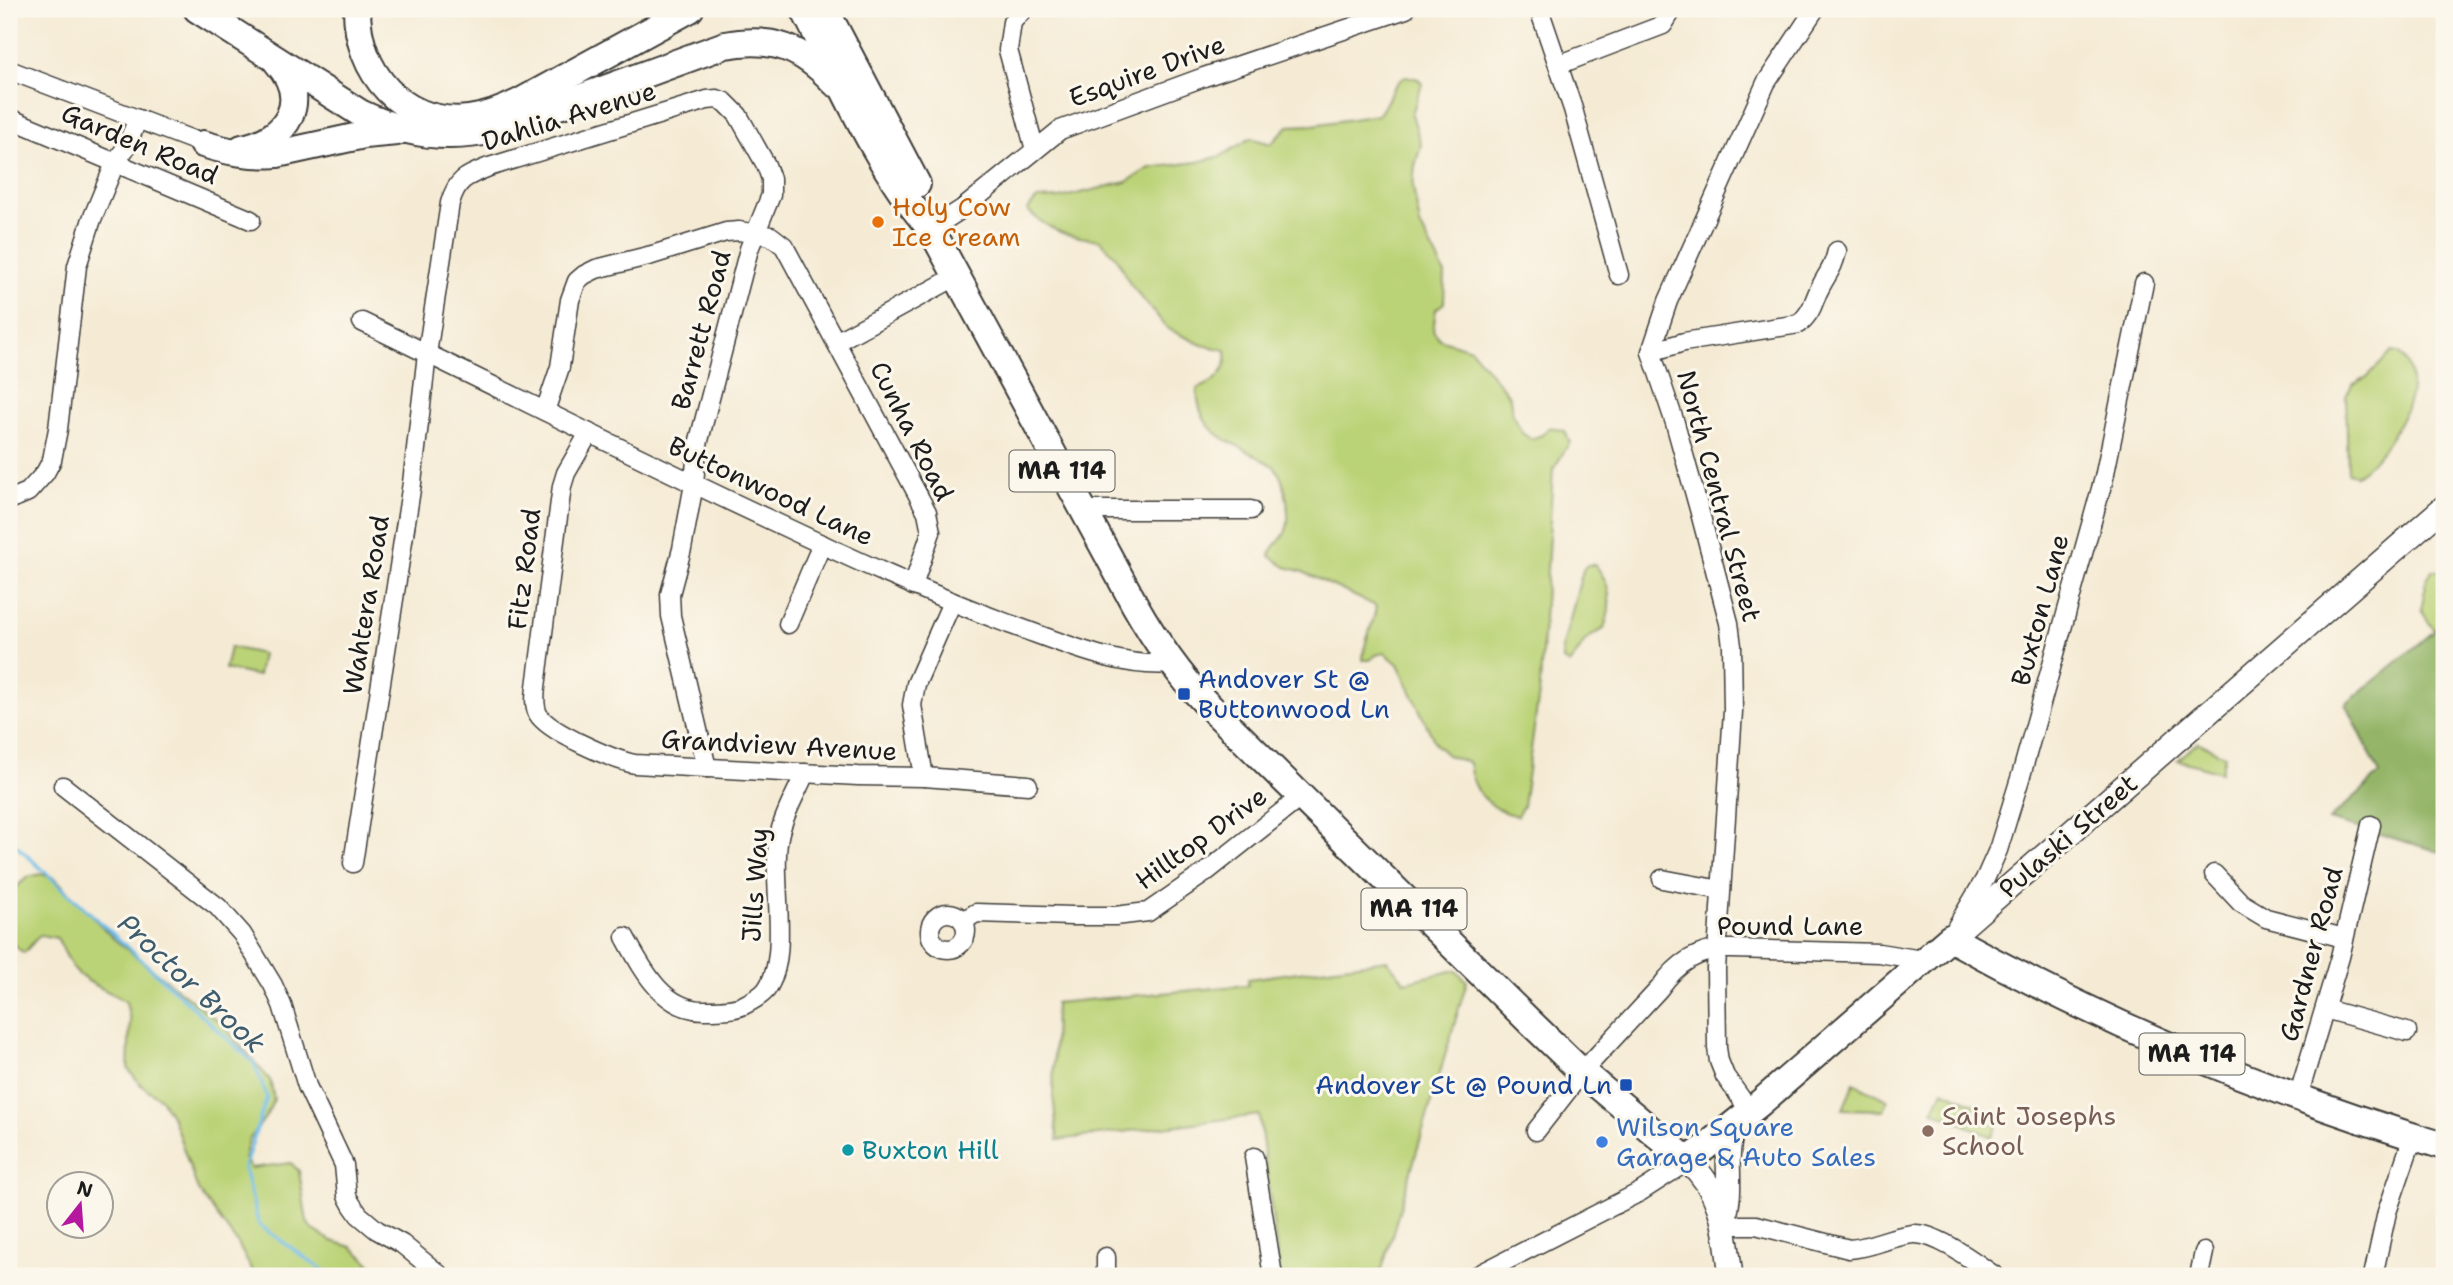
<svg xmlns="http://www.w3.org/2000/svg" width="2453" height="1285" viewBox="0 0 2453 1285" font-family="'Shantell Sans',sans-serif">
<rect width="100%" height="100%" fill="#fbf7ec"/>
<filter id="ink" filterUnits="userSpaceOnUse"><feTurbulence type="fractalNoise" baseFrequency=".0143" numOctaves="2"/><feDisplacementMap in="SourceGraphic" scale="14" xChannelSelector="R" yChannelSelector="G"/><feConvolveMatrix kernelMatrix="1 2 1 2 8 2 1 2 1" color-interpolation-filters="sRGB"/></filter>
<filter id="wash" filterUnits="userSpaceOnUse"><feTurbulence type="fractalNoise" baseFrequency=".00686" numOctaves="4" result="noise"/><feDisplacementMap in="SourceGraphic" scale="28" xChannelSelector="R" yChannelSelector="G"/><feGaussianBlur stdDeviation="1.57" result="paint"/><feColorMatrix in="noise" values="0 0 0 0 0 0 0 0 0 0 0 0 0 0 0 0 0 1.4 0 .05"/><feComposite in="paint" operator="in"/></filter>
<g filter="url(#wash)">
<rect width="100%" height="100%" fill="#f5ebd5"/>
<g fill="#bbd377" stroke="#6c784a" stroke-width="2">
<path d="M 1406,76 L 1418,79 L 1422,84 L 1412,114 L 1421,145 L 1415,166 L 1413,187 L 1420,225 L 1445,274 L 1444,303 L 1436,309 L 1433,330 L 1439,339 L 1471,349 L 1510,397 L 1512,413 L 1522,433 L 1531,439 L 1542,435 L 1550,427 L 1565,431 L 1570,442 L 1553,470 L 1540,686 L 1523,806 L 1517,816 C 1488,809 1472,792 1469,763 L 1447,755 L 1436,745 L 1398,664 L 1385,653 L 1376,655 L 1370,660 L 1363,660 C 1363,642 1374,625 1376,606 L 1303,572 L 1286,567 L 1270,556 C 1273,541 1290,540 1288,514 C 1288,501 1284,478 1275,468 C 1272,464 1265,461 1261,459 C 1228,438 1199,437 1197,389 C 1215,383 1229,371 1226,350 L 1202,345 L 1168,329 L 1130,284 L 1117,258 L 1100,240 C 1067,236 1052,233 1027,210 L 1037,199 L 1060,198 L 1126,182 L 1150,168 L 1197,162 L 1221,156 L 1251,138 L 1271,144 L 1288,126 L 1313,125 L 1378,115 C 1391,101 1388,87 1406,76 Z"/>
<path d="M 2392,352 L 2399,353 C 2409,363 2412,374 2411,388 C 2411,411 2376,466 2355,475 L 2348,473 L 2346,396 L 2352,385 L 2367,377 Z"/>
<path d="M 1587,565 L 1595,565 C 1612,584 1612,607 1604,629 C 1580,640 1584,647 1569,664 L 1563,660 L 1562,649 L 1583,570 Z"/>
<path d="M 2432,570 L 2436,570 L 2444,575 L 2444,645 L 2421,610 L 2427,579 Z"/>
<path d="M 230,647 L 262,654 L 258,676 L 225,669 Z"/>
<path d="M 2198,742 L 2225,756 L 2221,772 L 2178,760 Z"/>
<path d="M 41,874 L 55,878 L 114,939 L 223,1025 L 270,1080 L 274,1099 L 267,1115 L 249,1140 L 244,1158 L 251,1168 L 291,1163 L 299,1171 L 307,1222 L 312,1229 L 332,1241 L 352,1247 L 375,1268 L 381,1276 L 255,1276 L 238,1244 L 198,1190 L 173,1119 L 161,1099 L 141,1085 L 128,1069 L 130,1020 L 126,1002 C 111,991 82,982 73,968 C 67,959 63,948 57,938 L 40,935 L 24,953 L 10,942 L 9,893 L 28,877 Z"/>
<path d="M 1387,960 L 1405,982 L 1455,970 L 1467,981 L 1380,1276 L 1280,1276 L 1259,1115 L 1058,1140 L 1053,1096 L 1055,1003 L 1248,985 L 1248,979 Z"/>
<path d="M 1854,1083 L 1888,1100 L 1884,1110 L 1843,1109 Z"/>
<path d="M 1943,1090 L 2001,1116 L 1992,1137 L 1933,1111 Z"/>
</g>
<path fill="#94b568" stroke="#586842" stroke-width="2" d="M 2444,623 L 2444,853 L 2329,820 L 2380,774 L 2346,704 Z"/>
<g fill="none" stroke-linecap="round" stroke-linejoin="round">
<path stroke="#6ebde8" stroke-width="3.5" d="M 9,839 L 254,1063 L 267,1097 L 244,1168 L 259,1225 L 331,1276"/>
</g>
</g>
<g filter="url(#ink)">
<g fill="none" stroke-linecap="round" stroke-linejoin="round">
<g stroke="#3d3b38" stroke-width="21">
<g id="minor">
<path d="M 1024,9 L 1012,22 L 1008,50 L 1035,150"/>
<path d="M 1539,9 L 1573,109 L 1619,275"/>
<path d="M 1558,65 L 1663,25 L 1673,9"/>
<path d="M 9,70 L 203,144"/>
<path d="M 9,118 L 251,220"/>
<path d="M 931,229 L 965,207 L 1060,130 L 1204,77 L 1406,9"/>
<path d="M 362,322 C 497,387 631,455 766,518 C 846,556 926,593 1009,624 C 1058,641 1119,669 1172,664"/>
<path d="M 836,342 L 957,276"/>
<path d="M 1651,352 L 1684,342 L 1799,324 C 1816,307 1811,304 1821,286 C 1829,271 1833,268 1837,251"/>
<path d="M 545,411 L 560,367 L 570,300 L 577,281 L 584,275 L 596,269 L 652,255 L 726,232 L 739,231 L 771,236 L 784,246 L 790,257 L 927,512 L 931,532 L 913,586"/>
<path d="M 589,433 L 566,473 L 562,486 L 536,687 C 535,696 534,706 538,714 C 548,732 614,760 635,764 L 858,776 L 924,777 L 1028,785"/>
<path d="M 9,500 L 28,492 L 45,473 L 52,460 L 58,429 L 77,266 L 92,219 L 116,161 L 125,149 L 138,119"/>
<path d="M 1084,510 L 1251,510"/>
<path d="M 788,624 L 822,544"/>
<path d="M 924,777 L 912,705 L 916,684 L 952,602"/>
<path d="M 63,786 L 218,907 L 242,934 L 273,985 L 282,1005 L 307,1086 L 344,1165 L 347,1196 L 352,1205 L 359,1215 L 377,1230 L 402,1244 L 441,1276"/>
<path d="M 353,863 L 412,483 L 427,354 L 450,203 C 457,179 466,176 489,167 L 707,100 L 717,99 L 725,102 L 738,115 L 766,165 L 771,179 L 771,195 L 749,249 L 697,448 L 694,484 L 682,549 L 670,594 L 671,616 L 707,768"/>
<path d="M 2214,874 L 2241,903 L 2266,918 L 2344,938"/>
<path d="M 1662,879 L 1721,890"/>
<circle cx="948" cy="931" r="18"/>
<path d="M 963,921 L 976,913 L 1072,916 L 1115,916 L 1148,912 L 1206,872 L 1301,797"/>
<path d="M 1957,926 L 1985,879 L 1998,850 L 2022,772 L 2104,478 L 2144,283"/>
<path d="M 625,937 C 643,970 664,1012 707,1010 C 719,1010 734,1010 744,1005 C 750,1002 762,995 766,990 C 792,956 769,874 780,832 C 785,812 797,792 805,773"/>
<path d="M 2325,1009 L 2407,1032"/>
<path d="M 2298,1097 L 2340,957 L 2371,825"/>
<path d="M 1750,1111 L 1725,1076 L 1719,1061 L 1717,1048 L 1716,969 L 1733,711 L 1732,646 L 1729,623 L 1699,509 L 1675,423 L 1651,352 L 1668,301 L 1766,83 L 1815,9"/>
<path d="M 1536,1131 L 1582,1072 L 1659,989 C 1677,963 1699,948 1732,949 L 1879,953 L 1922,960"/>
<path d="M 1254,1157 L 1273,1276"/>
<path d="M 1724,1225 L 1756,1225 L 1849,1249 C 1871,1248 1891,1236 1913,1234 C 1936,1232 1976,1263 1995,1276"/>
<path d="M 1106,1276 L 1106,1257"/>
<path d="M 1476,1276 L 1640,1192 L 1688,1161"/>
<path d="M 2199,1276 L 2204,1252"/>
<path d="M 2373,1276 L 2387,1212 L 2413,1137"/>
</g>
</g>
<g stroke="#3d3b38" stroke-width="26">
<g id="major">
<path d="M 1950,938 L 2444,507"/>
<path d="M 1688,1161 C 1724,1194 1725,1231 1731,1276"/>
<path d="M 1724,1219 C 1735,1184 1721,1158 1735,1123"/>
</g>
</g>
<g stroke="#3d3b38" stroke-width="30">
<g id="highway">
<path d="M 197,9 L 360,113 C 403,134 446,141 493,130 L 725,45 C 773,36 802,48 835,83"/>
<path d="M 357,9 C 357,72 402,126 469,119 C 487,117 504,110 520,102 L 690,9"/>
<path d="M 804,9 C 840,80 878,170 931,229 L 1135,605 C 1155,640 1176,672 1204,701 L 1530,1022 L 1582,1072 L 1688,1161 L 1760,1103 L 1950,938 C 2106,1024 2273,1095 2444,1146"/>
<path d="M 825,9 L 917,184"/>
<path d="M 203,144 C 229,152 250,156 277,154 L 364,135 L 397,132"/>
<path d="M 242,148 C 288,140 311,100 277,62"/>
</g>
</g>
<use href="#minor" stroke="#fff" stroke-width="18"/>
<use href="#major" stroke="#fff" stroke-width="23"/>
<use href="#highway" stroke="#fff" stroke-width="26"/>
</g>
</g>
<circle fill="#e8710a" stroke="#fbf7ec" stroke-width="2.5" cx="878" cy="222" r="7"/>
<g fill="#1a4fb4" stroke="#fbf7ec" stroke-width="2.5">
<rect x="1177" y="687" width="14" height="14" rx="3.5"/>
<rect x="1619" y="1078" width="14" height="14" rx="3.5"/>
</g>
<circle fill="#8d6e63" stroke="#fbf7ec" stroke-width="2.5" cx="1928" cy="1131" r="7"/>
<circle fill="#3f7fe0" stroke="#fbf7ec" stroke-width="2.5" cx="1602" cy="1142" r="7"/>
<circle fill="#0f9aa8" stroke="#fbf7ec" stroke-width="2.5" cx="848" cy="1150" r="7"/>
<g text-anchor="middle" stroke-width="6" stroke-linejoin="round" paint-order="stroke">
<g fill="#fbf7ec" stroke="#5f5e5a" stroke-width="2">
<rect x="1009.5" y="450.5" width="105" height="41" rx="5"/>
<rect x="1361.5" y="888.5" width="105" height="41" rx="5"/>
<rect x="2139.5" y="1033.5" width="105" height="41" rx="5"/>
</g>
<g font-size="24" font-weight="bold" fill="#1c1c1c">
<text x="1062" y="479">MA 114</text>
<text x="1414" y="917">MA 114</text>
<text x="2192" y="1062">MA 114</text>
</g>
<g font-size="26" fill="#1c1c1c" stroke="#fbf7ec">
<text transform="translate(1147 71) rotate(-20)" y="9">Esquire Drive</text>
<text transform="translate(569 116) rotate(-17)" y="9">Dahlia Avenue</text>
<text transform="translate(140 144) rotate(23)" y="9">Garden Road</text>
<text transform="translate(701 330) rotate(-75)" y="9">Barrett Road</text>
<text transform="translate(912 431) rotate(63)" y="9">Cunha Road</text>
<text transform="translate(771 491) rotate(25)" y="9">Buttonwood Lane</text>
<text transform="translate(1719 496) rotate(75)" y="9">North Central Street</text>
<text transform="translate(524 569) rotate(-83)" y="9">Fitz Road</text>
<text transform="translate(366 605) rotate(-81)" y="9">Wahtera Road</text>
<text transform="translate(2040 610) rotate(-75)" y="9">Buxton Lane</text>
<text transform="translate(779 745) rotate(3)" y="9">Grandview Avenue</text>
<text transform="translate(2068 836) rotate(-41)" y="9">Pulaski Street</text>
<text transform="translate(1201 838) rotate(-36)" y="9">Hilltop Drive</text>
<text transform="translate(755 885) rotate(-86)" y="9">Jills Way</text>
<text x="1790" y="935">Pound Lane</text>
<text transform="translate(2311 954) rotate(-75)" y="9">Gardner Road</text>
</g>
<g font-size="26" fill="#c56008" stroke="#fbf7ec" text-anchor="start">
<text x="892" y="216">Holy Cow<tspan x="892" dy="30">Ice Cream</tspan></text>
</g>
<g font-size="26" fill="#164399" stroke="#fbf7ec" text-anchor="start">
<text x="1198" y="688">Andover St @<tspan x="1198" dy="30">Buttonwood Ln</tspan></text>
<text x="1612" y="1094" text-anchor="end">Andover St @ Pound Ln</text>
</g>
<g font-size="26" fill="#785e54" stroke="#fbf7ec" text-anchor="start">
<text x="1942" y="1125">Saint Josephs<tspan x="1942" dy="30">School</tspan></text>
</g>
<g font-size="26" fill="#366cbe" stroke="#fbf7ec" text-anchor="start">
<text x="1616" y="1136">Wilson Square<tspan x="1616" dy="30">Garage &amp; Auto Sales</tspan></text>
</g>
<g font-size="26" fill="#0d838f" stroke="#fbf7ec" text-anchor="start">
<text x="862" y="1159">Buxton Hill</text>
</g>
<g font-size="28" font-style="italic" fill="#3d5c6e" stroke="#fbf7ec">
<text transform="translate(192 983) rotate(43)" y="10">Proctor Brook</text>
</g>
</g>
<rect width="2453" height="1285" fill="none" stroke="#fbf7ec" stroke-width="35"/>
<g transform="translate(80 1205) rotate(17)"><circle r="33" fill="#fbf7ec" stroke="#a29f99" stroke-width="2"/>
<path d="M0-5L12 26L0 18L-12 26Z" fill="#b5179e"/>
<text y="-10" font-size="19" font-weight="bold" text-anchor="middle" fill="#1c1c1c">N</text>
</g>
</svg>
